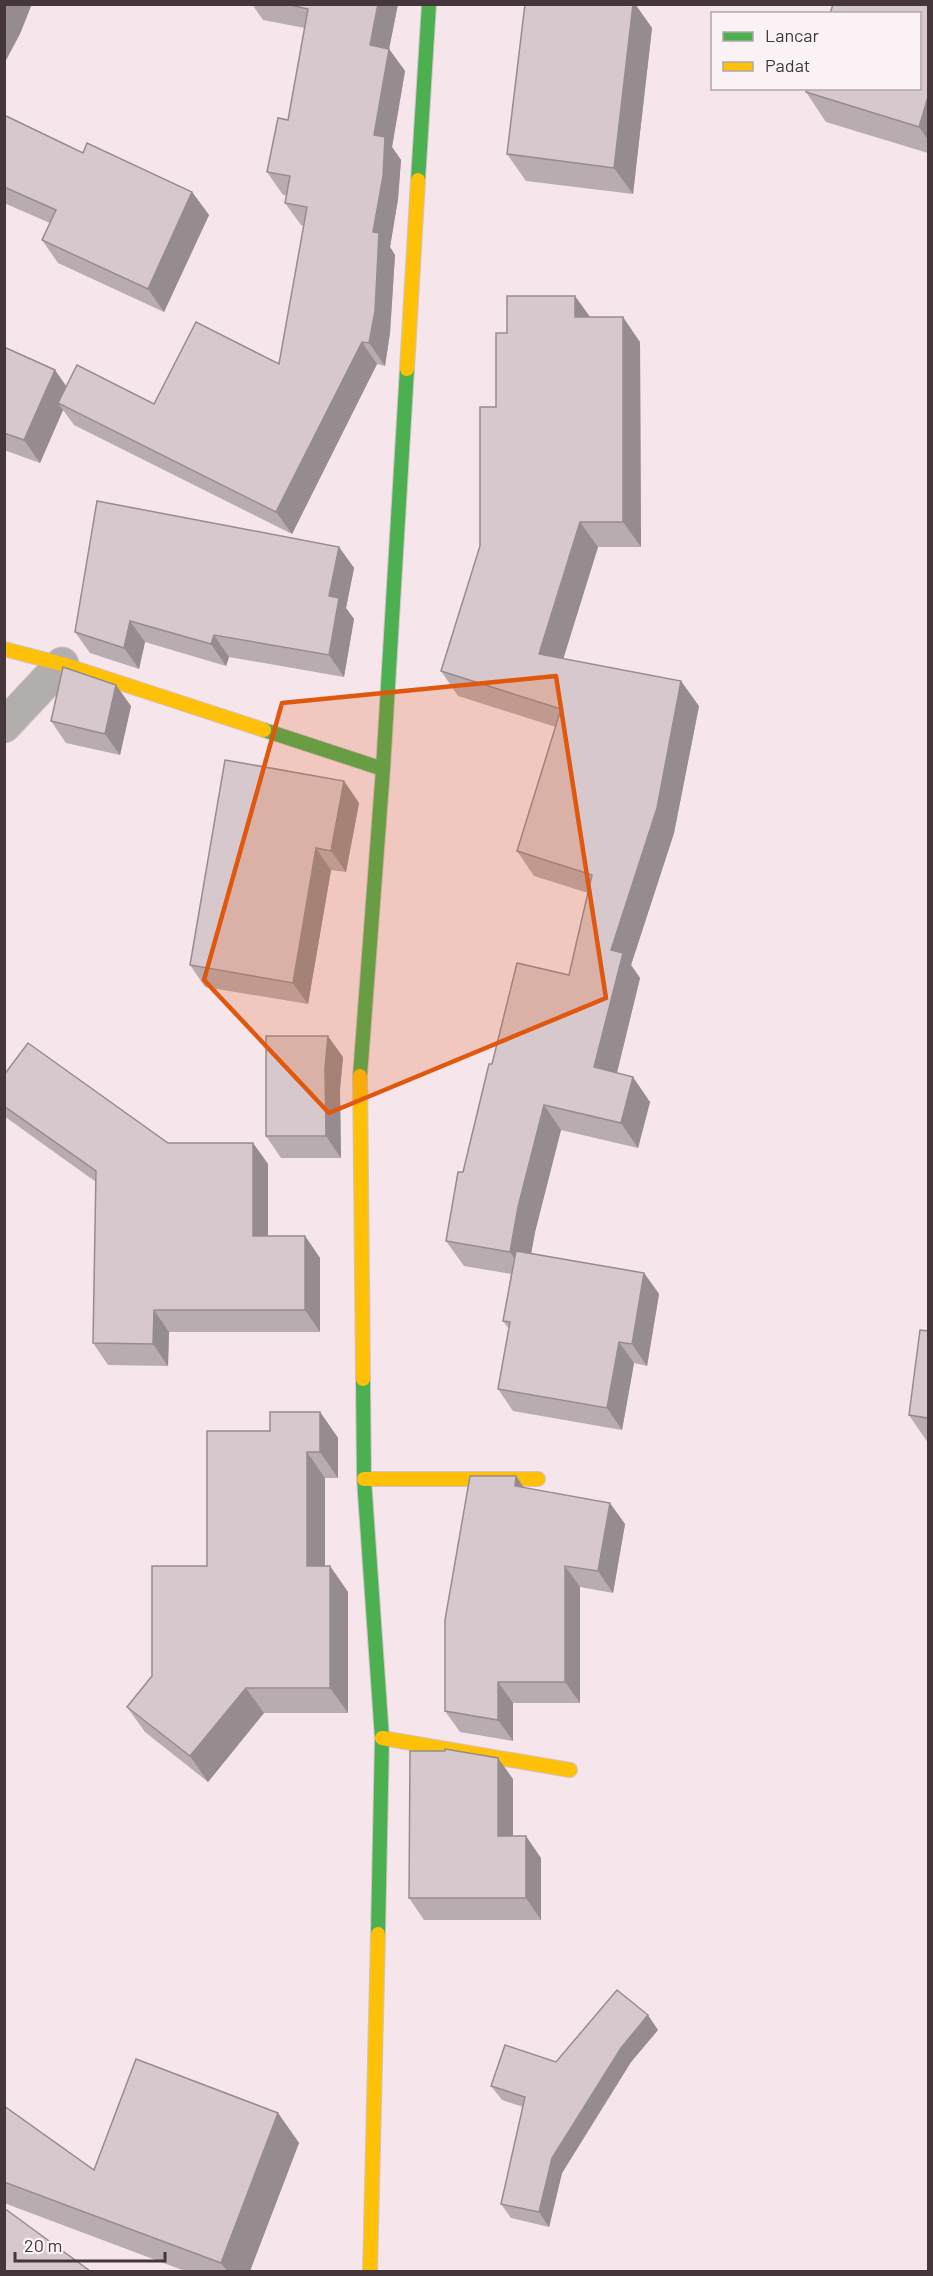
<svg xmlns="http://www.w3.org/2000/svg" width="933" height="2276" viewBox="0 0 933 2276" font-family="Barlow,sans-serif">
<rect width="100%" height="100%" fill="#f6e5eb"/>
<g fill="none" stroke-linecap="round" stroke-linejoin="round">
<g stroke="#d1c4c8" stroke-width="35">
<path id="street" d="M 4,726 L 62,664"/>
</g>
<g stroke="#d1c4c8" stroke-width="16">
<g id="fast">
<path d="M 418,180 L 429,4"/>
<path d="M 264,730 L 383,769"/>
<path d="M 360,1076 L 383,769 L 407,369"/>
<path d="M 363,1379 L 364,1479 L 382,1738 L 378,1934"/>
</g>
</g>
<g stroke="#d1c4c8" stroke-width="16">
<g id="slow">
<path d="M 407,369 L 418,180"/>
<path d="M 4,649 L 62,664 L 264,730"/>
<path d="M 360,1076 L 363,1379"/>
<path d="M 364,1479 L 538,1479"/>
<path d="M 382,1738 L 570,1770"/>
<path d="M 370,2272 L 378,1934"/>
</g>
</g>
<use href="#street" stroke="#b2aeac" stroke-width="33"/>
<use href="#fast" stroke="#4caf50" stroke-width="14"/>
<use href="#slow" stroke="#ffc107" stroke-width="14"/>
</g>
<g fill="#b9acb0">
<path d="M 252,4 L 398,4 L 389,49 L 405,71 L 392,147 L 401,160 L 398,199 L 390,247 L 395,255 L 390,333 L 385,366 L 377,364 L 292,534 L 74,425 L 63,410 L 40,463 L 4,450 L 4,347 L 66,387 L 154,404 L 279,364 L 304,226 L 301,225 L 285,203 L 287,195 L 283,195 L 267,172 L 288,120 L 305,28 L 263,20 Z"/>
<path d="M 525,4 L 635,4 L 652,28 L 633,194 L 526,181 L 507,154 Z"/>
<path d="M 928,4 L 928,153 L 826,122 L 806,92 Z"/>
<path d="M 4,115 L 83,153 L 192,192 L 209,215 L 164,312 L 58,263 L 42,240 L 50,223 L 4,203 Z"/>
<path d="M 590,317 L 640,342 L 641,547 L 598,547 L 563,659 L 699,706 L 674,833 L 631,965 L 640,978 L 617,1073 L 650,1102 L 638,1148 L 561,1130 L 535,1232 L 531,1253 L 644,1273 L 659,1294 L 647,1366 L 634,1363 L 622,1430 L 513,1411 L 498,1389 L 509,1329 L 503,1321 L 511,1274 L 464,1266 L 446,1241 L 463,1172 L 492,1064 L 569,975 L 588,893 L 534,876 L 517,851 L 556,727 L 458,696 L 441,671 L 480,546 L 507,333 Z"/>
<path d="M 339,547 L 354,568 L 346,608 L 354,619 L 344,677 L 229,657 L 226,666 L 145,642 L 139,669 L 90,653 L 75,632 Z"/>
<path d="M 131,706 L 120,755 L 66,743 L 51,721 Z"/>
<path d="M 344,781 L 359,803 L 346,872 L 331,870 L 308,1004 L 205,987 L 190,965 Z"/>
<path d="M 343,1057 L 340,1089 L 341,1158 L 281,1158 L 266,1136 Z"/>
<path d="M 4,1075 L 168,1143 L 253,1143 L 268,1164 L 268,1236 L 305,1236 L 320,1258 L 320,1332 L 169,1332 L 168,1366 L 108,1365 L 93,1343 L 96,1182 L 4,1116 Z"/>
<path d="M 928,1331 L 928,1443 L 909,1415 Z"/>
<path d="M 320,1412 L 338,1438 L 338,1478 L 325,1478 L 325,1566 L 330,1566 L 348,1592 L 348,1713 L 264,1713 L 208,1782 L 145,1732 L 127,1707 L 152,1676 L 207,1566 L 270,1431 Z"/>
<path d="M 516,1476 L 524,1488 L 625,1524 L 613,1593 L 580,1587 L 580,1703 L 513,1703 L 513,1741 L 460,1732 L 445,1711 Z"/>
<path d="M 513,1779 L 513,1836 L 541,1858 L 541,1920 L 424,1920 L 409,1898 Z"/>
<path d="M 658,2030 L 631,2062 L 562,2173 L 549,2227 L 511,2218 L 501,2204 L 523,2107 L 502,2100 L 491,2086 L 556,2062 Z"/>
<path d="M 4,2106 L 94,2170 L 278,2113 L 299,2143 L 250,2271 L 185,2271 L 4,2203 Z"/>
</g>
<g fill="#968c90">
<path d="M 7,4 L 32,4 L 20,34 L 4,64 L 4,10 Z"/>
<path d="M 378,4 L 398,4 L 389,49 L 405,71 L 392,147 L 401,160 L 398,199 L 390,247 L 395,255 L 390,333 L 385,366 L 369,343 L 374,135 L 370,45 Z"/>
<path d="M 633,4 L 635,4 L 652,28 L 633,194 L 614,168 Z"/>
<path d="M 928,97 L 928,140 L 919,127 Z"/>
<path d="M 192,192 L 209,215 L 164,312 L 148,289 Z"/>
<path d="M 575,296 L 593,321 L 575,317 Z"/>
<path d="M 623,317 L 640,342 L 641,547 L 623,522 Z"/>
<path d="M 362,342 L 377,364 L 292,534 L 276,512 Z"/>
<path d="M 55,370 L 71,393 L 58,403 L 63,410 L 40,463 L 24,440 Z"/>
<path d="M 580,522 L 598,547 L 557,679 L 539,654 Z"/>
<path d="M 339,547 L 354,568 L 346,608 L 354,619 L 344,677 L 329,655 L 329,596 Z"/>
<path d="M 130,621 L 145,642 L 139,669 L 124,648 Z"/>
<path d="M 214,635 L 229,657 L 226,666 L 211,644 Z"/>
<path d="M 681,681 L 699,706 L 674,833 L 631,965 L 640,978 L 612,1093 L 594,1067 L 611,950 Z"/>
<path d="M 116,685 L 131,706 L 120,755 L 105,734 Z"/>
<path d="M 344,781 L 359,803 L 346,872 L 331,851 Z"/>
<path d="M 316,848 L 331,870 L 308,1004 L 293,983 Z"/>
<path d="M 328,1036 L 343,1057 L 340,1089 L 341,1158 L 326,1136 L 325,1068 Z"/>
<path d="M 633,1077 L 650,1102 L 638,1148 L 621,1123 Z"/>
<path d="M 544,1105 L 561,1130 L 535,1232 L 527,1277 L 510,1252 L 518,1207 Z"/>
<path d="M 253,1143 L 268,1164 L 268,1258 L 253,1236 Z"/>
<path d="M 305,1236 L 320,1258 L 320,1332 L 305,1310 Z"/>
<path d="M 644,1273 L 659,1294 L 647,1366 L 632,1344 Z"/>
<path d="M 154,1310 L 169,1332 L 168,1366 L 153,1344 Z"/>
<path d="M 619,1342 L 634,1363 L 622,1430 L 607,1408 Z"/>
<path d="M 320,1412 L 338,1438 L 338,1478 L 320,1452 Z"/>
<path d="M 307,1452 L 325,1478 L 325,1592 L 307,1566 Z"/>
<path d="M 516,1476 L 531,1498 L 515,1486 Z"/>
<path d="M 610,1503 L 625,1524 L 613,1593 L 598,1571 Z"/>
<path d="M 330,1566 L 348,1592 L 348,1713 L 330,1688 Z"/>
<path d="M 565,1566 L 580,1587 L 580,1703 L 565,1682 Z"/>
<path d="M 498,1682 L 513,1703 L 513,1741 L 498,1720 Z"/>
<path d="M 246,1688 L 264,1713 L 208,1782 L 190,1756 Z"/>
<path d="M 498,1758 L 513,1779 L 513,1858 L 498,1836 Z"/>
<path d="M 526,1836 L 541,1858 L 541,1920 L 526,1898 Z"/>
<path d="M 648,2015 L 658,2030 L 631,2062 L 562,2173 L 549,2227 L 539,2212 L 552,2158 L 621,2048 Z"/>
<path d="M 278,2113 L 299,2143 L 250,2271 L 227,2271 L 221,2263 Z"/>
</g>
<g fill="#d7c8cd" stroke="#968c90" stroke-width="1.5">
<path d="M 286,4 L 378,4 L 370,45 L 389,49 L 374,135 L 385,137 L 383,176 L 373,232 L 379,233 L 375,311 L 369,343 L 362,342 L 276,512 L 58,403 L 77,365 L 154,404 L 196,322 L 279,364 L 307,207 L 285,203 L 290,176 L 267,172 L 278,118 L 288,120 L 308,9 Z"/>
<path d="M 525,4 L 633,4 L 614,168 L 507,154 Z"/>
<path d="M 833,4 L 928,4 L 928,97 L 919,127 L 806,92 L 807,88 L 920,88 L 920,14 L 830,14 Z"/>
<path d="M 4,115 L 83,153 L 87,143 L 192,192 L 148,289 L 42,240 L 56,210 L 4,187 Z"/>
<path d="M 507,296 L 575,296 L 575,317 L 623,317 L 623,522 L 580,522 L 539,654 L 681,681 L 657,808 L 611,950 L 623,953 L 594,1067 L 633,1077 L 621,1123 L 544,1105 L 518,1207 L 510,1252 L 446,1241 L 458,1172 L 463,1172 L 489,1064 L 492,1064 L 517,963 L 569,975 L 592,875 L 517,851 L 561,709 L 441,671 L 480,546 L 480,407 L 496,407 L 496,333 L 507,333 Z"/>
<path d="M 4,347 L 55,370 L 24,440 L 4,433 Z"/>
<path d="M 97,501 L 339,547 L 329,596 L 339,598 L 329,655 L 214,635 L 211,644 L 130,621 L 124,648 L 75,632 Z"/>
<path d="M 63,667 L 116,685 L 105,734 L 51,721 Z"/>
<path d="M 225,760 L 344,781 L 331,851 L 316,848 L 293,983 L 190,965 Z"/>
<path d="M 266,1036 L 328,1036 L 325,1068 L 326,1136 L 266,1136 Z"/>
<path d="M 28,1043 L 168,1143 L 253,1143 L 253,1236 L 305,1236 L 305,1310 L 154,1310 L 153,1344 L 93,1343 L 96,1171 L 4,1106 L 4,1075 Z"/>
<path d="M 516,1251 L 644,1273 L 632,1344 L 619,1342 L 607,1408 L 498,1389 L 510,1322 L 503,1321 Z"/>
<path d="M 920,1330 L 928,1331 L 928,1418 L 909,1415 Z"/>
<path d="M 270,1412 L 320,1412 L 320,1452 L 307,1452 L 307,1566 L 330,1566 L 330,1688 L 246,1688 L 190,1756 L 127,1707 L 152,1676 L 152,1566 L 207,1566 L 207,1431 L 270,1431 Z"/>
<path d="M 470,1476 L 516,1476 L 515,1486 L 610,1503 L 598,1571 L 565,1566 L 565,1682 L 498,1682 L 498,1720 L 445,1711 L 445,1620 Z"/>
<path d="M 445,1749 L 498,1758 L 498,1836 L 526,1836 L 526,1898 L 409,1898 L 410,1751 L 445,1751 Z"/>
<path d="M 617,1990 L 648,2015 L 621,2048 L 552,2158 L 539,2212 L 501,2204 L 525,2097 L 491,2086 L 505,2045 L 556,2062 Z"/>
<path d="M 136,2059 L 278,2113 L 221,2263 L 4,2182 L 4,2106 L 94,2170 Z"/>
<path d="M 4,2208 L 90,2271 L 4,2271 Z"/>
</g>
<path fill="#e0570e" fill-opacity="0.2" stroke="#e0570e" stroke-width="4.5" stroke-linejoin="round" d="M 556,676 L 606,998 L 329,1113 L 204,980 L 282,703 Z"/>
<rect width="933" height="2276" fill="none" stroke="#44363a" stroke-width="12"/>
<rect x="711" y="12" width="210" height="78" fill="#faf2f5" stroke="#b1a7aa" stroke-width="1.5"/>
<rect x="723" y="32" width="30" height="9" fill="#4caf50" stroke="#b1a7aa" stroke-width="1.5"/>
<text x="765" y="42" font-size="18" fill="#44363a">Lancar</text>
<rect x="723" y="62" width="30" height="9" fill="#ffc107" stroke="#b1a7aa" stroke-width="1.5"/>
<text x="765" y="72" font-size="18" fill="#44363a">Padat</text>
<path d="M15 2252v9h150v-9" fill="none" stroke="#44363a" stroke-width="3"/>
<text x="24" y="2252" font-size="18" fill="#44363a" stroke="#faf2f5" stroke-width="4.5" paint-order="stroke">20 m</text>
</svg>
